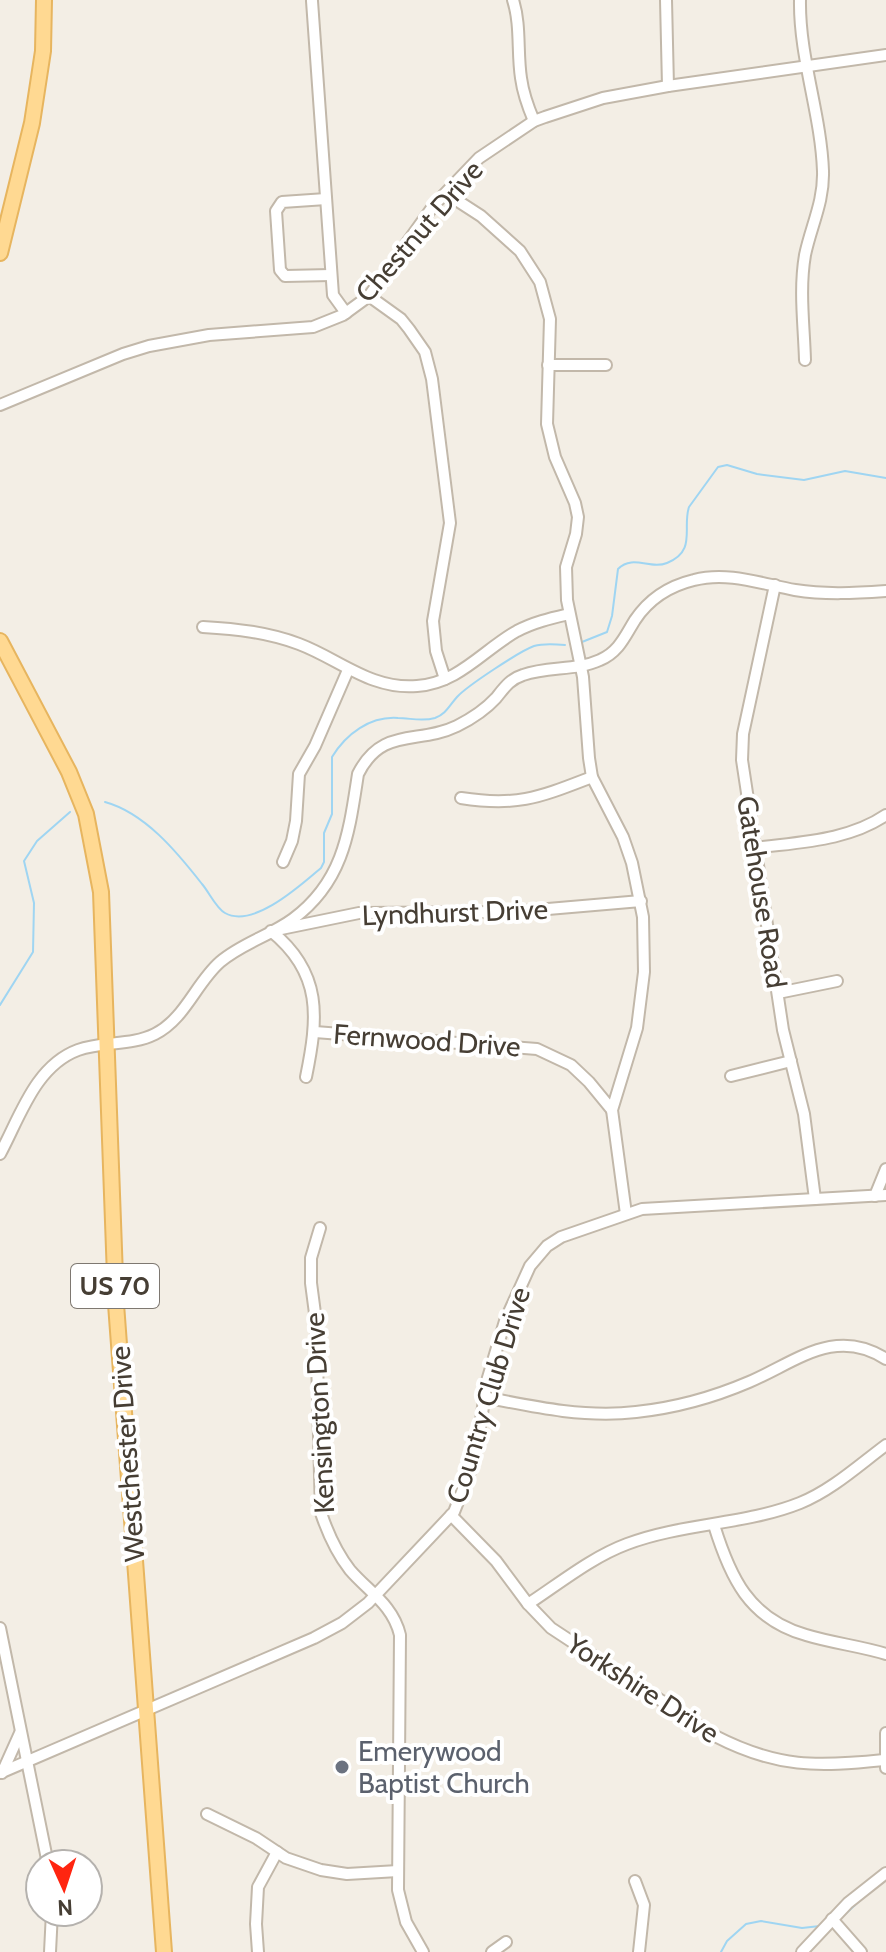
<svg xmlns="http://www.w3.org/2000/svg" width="886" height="1952" viewBox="0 0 886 1952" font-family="Cabin,sans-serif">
<rect width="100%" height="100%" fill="#f3eee5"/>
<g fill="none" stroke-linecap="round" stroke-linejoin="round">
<g stroke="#9fd5f2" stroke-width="2">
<path d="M 582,642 L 607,632 L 612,616 L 618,569 C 633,554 650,570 667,563 C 697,551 682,528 689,507 L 718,467 L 727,465 L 757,474 L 804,480 L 845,471 L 886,478"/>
<path d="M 105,802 C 145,813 177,852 202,884 C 209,892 216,908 225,913 C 253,929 301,885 321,868 L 324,862 L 324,833 L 332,814 L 332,757 C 346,734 370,716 398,718 C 410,718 422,722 435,718 C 446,714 449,706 457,697 C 467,686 520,651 534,646 C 544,643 555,644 565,645"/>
<path d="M 0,1005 L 33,952 L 34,903 L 24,861 L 37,841 L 70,812"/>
<path d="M 841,1918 L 868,1893"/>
<path d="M 721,1952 L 727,1941 L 746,1924 L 761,1921 L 802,1928 L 820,1926"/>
</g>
<g stroke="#c2b8aa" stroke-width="14">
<g id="minor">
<path d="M 513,0 C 521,25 517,52 521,78 C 523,93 528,107 534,121"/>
<path d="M 666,0 L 668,86"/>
<path d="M 800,0 C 799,57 821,114 823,171 C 824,202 811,226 805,255 C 799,290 804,325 805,360"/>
<path d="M 312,1 L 333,295 L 346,313"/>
<path d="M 447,194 L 481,216 L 520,251 L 540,282 L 550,319 L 547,424 L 555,457 L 575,503 L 578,517 L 576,534 L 566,567 L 567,600 L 583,677 L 589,758 L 592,777 L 623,837 L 632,863 L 643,917 L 644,972 L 637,1028 L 612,1110 L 626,1214"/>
<path d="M 326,199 L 282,202 L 276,211 L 280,270 L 285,276 L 331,275"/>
<path d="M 369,296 L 401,319 L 409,329 L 425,352 L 432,379 L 450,523 L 433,621 L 436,651 L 445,679"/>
<path d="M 548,365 L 606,365"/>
<path d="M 0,405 L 123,354 L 149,346 L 209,335 L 313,327 L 343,315 L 369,296 L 434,205 L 479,158 L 534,121 L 545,117 L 603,98 L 668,86 L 886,55"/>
<path d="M 775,585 L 743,734 L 742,760 L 783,1030 L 804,1114 L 815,1199"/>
<path d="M 203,627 C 236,629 267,632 299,644 C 339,659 371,690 417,686 C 459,683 483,650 517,631 C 534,622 552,618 569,614"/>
<path d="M 461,798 C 518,807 540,797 592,777"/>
<path d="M 755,848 C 799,842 848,841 886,815"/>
<path d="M 283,862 L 292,841 L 296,821 L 299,774 L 315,746 L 348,670"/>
<path d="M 281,929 L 359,913 L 513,912 L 641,901"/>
<path d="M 271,931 C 323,973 318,1018 306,1077"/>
<path d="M 778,993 L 837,981"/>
<path d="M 315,1032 L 537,1049 L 571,1065 L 589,1082 L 612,1110"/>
<path d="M 731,1076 L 791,1061"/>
<path d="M 0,1154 C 20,1117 35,1066 78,1050 C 103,1041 131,1046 155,1034 C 185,1019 196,983 220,962 C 242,943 270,936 293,919 C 344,881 349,832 358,774 C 382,726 418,745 457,726 C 471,719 485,710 496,698 C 504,688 510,679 523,675 C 548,666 576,671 600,660 C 619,652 625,636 635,620 C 649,599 669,586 694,580 C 728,571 762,584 795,590 C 826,595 856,593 886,591"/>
<path d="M 875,1196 L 886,1169"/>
<path d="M 320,1228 L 311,1258 L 311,1283 L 316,1321 L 321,1513 C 328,1534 336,1552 350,1570 C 369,1592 393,1605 400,1635 L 398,1890 L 406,1922 L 423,1952"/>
<path d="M 484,1397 C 534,1407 585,1418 636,1412 C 674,1408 714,1397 749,1382 C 796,1362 835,1326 886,1359"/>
<path d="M 451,1515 L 496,1561 L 528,1604 L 551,1628 L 715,1736 C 777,1768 817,1767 884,1760"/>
<path d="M 714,1525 C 730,1577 749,1619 806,1635 C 832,1643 860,1646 886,1654"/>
<path d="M 528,1604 C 560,1583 592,1557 627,1544 C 682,1523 745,1525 800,1503 C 832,1490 859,1465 886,1445"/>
<path d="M 0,1628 L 48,1864"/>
<path d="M 886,1733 L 886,1768"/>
<path d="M 0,1773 L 314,1638 L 342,1623 L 368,1603 L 454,1512 L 475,1459 L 487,1381 L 505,1321 L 530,1266 L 547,1246 L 561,1237 L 642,1209 L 886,1195"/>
<path d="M 2,1773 L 20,1733"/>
<path d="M 207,1814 L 256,1838 L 286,1858 L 321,1870 L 347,1874 L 398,1871"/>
<path d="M 635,1881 L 644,1905 L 639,1952"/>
<path d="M 832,1919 L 861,1952"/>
<path d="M 50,1952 L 52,1912"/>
<path d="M 258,1952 L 256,1924 L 258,1887 L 277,1852"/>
<path d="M 492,1952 L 506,1942"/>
<path d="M 802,1952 L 848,1903 L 886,1873"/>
</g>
</g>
<g stroke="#e7b55f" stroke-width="18">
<g id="major">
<path d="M 0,253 L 32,123 L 43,51 L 44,0"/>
<path d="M 0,641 L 69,772 L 86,814 L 101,892 L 116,1304 L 164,1952"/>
</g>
</g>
<use href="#minor" stroke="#fff" stroke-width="10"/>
<use href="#major" stroke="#ffd992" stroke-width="14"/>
</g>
<circle fill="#6b7280" stroke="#fff" stroke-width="3" cx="342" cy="1767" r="8"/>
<g text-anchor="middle" stroke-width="8" stroke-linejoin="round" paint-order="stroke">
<rect fill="#fff" stroke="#7e7871" stroke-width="2" x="71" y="1264" width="88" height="44" rx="6"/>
<g font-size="26" font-weight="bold" fill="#463e34">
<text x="115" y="1295">US 70</text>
</g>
<g font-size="28" fill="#463e34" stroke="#fff">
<text transform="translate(419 231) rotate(-49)" y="10">Chestnut Drive</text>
<text transform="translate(762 892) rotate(81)" y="10">Gatehouse Road</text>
<text transform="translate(455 912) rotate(-2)" y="10">Lyndhurst Drive</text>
<text transform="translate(427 1040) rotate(4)" y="10">Fernwood Drive</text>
<text transform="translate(488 1395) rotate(-73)" y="10">Country Club Drive</text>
<text transform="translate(319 1413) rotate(-93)" y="10">Kensington Drive</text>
<text transform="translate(127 1454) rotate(-94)" y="10">Westchester Drive</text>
<text transform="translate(643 1688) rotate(33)" y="10">Yorkshire Drive</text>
</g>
<g font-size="28" fill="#5b616d" stroke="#fff" text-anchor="start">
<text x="358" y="1761">Emerywood<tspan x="358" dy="32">Baptist Church</tspan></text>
</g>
</g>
<g transform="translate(64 1888) rotate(177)"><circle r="38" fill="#ffffff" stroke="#b5b2ae" stroke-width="2"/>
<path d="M0-6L14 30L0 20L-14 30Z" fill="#ff2510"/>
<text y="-12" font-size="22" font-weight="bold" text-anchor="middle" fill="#463e34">N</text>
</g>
</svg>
